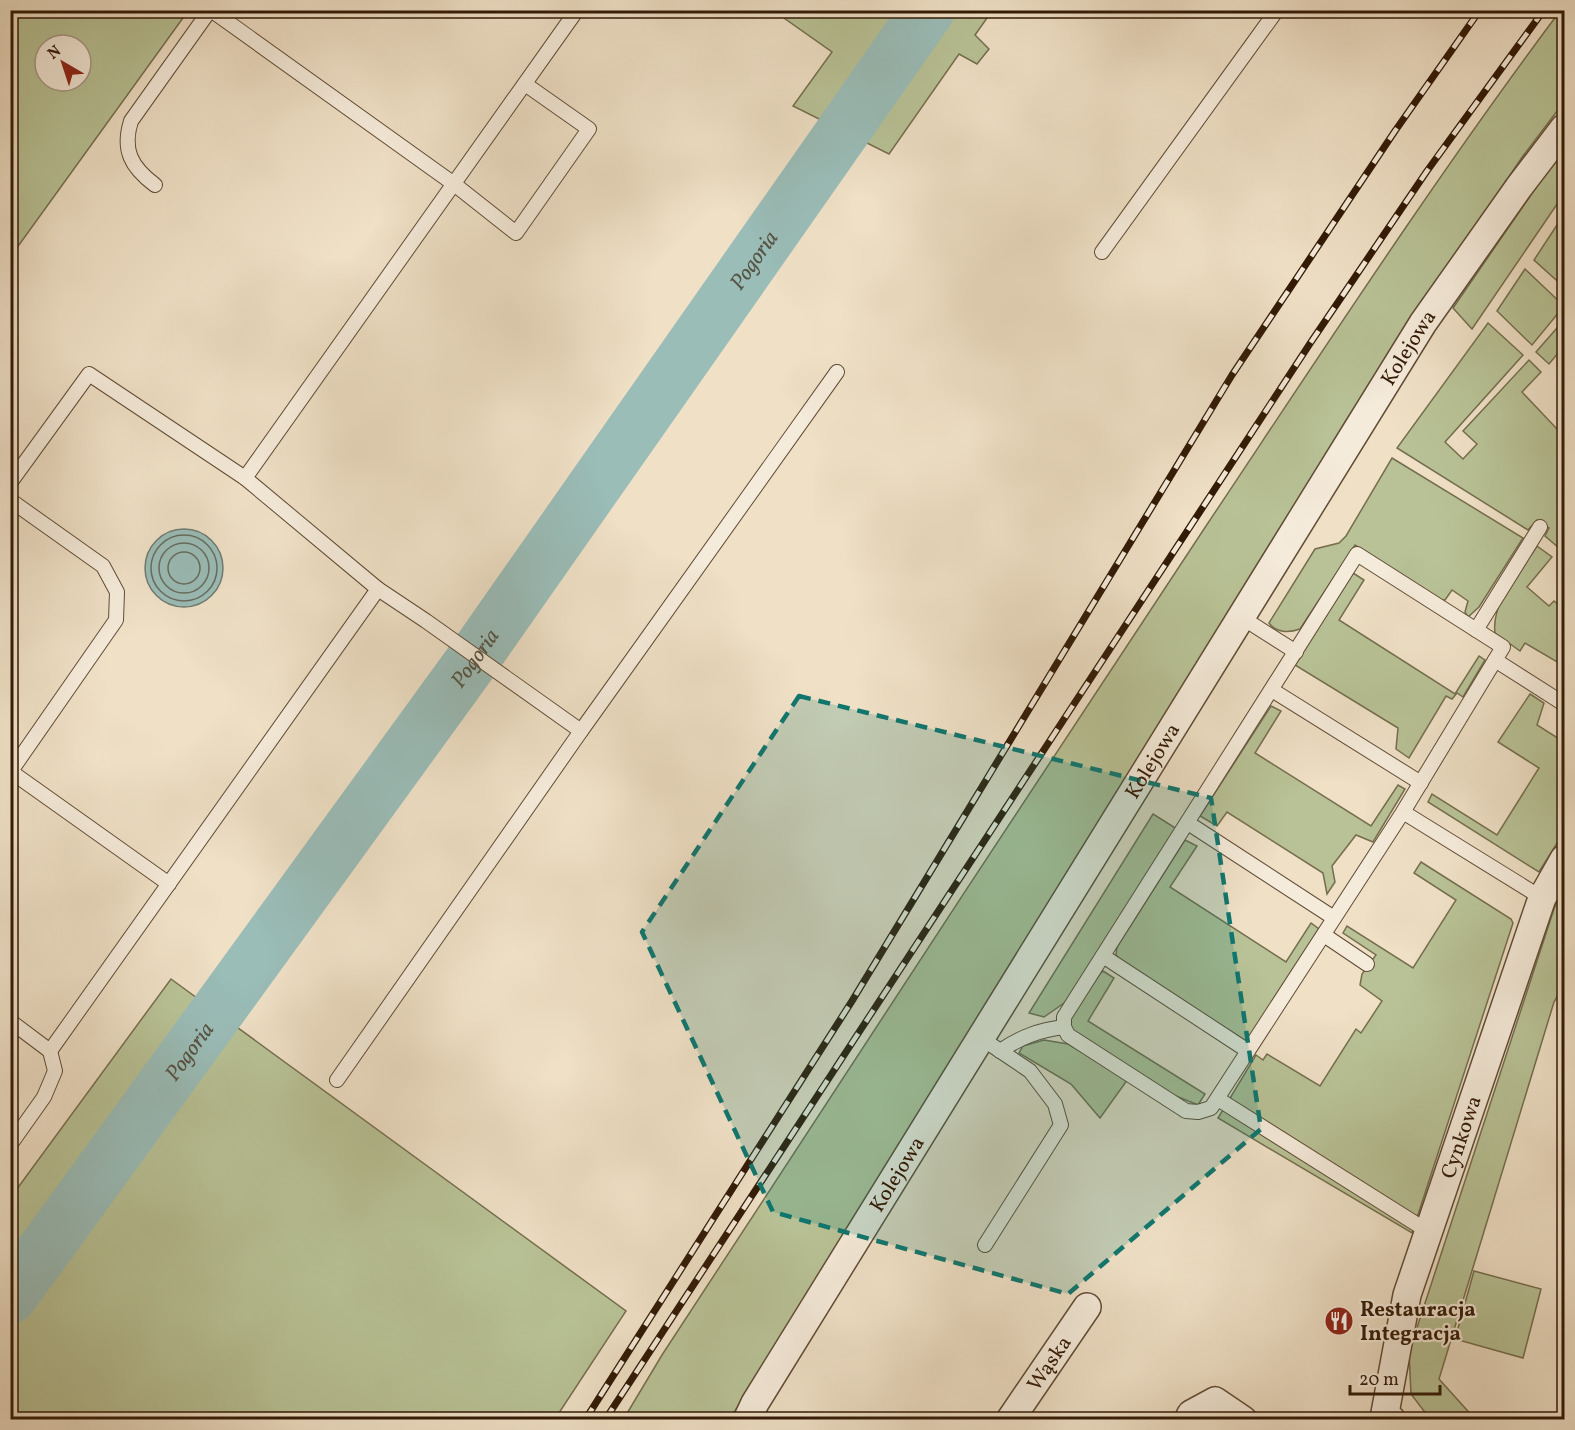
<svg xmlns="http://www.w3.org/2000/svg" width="1575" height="1430" viewBox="0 0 1575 1430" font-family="Vollkorn,serif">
<rect width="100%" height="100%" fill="#efe0c6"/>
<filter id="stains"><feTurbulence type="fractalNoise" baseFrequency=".00333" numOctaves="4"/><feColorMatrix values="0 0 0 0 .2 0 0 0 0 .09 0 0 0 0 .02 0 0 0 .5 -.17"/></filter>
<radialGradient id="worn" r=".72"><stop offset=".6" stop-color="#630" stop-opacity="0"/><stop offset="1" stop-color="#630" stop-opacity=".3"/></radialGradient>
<g fill="#b8c296" stroke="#756e4e" stroke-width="1.5" fill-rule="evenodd">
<path d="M 11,10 L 188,11 L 11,256 L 10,11 ZM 45,45 L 81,45 L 81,81 L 45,81 Z"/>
<path d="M 774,11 L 992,11 L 975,35 L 989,49 L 977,64 L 959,54 L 889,154 L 793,106 L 832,52 Z"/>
<path d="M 1560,11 L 1564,11 L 1564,102 L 1523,156 L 1482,216 L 1347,419 L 1157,734 L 730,1419 L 623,1420 L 662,1355 C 843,1079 1023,801 1206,526 C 1322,352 1435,178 1560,11 Z"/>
<path d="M 1564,147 L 1564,194 L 1472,329 L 1453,308 Z"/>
<path d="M 1559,222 L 1564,227 L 1564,287 L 1534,260 Z"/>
<path d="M 1525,269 L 1564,306 L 1532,345 L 1497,311 Z"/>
<path d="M 1564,320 L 1564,346 L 1549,364 L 1536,352 Z"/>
<path d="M 1488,323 L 1523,355 L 1445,442 L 1463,459 L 1477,444 L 1463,431 L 1529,360 L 1541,372 L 1522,392 L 1557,429 L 1564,422 L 1564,542 L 1559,548 L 1545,536 L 1549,528 L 1537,520 L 1528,530 L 1397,448 Z"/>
<path d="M 1392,458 L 1523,538 L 1479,607 L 1468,617 L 1465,612 L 1468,601 L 1452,590 L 1445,600 L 1441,600 L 1355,545 L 1300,629 C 1289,633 1276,633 1269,623 L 1315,549 L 1339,543 L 1346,536 Z"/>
<path d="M 1537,546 L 1552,557 L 1527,587 L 1549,606 L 1554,601 L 1564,609 L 1564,666 L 1525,643 L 1520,651 L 1495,633 C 1491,601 1521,571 1537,546 Z"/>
<path d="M 1353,573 L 1364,580 L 1339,620 L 1455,694 L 1479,656 L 1485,660 L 1463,697 L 1457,693 L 1452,699 L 1446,696 L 1409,758 L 1396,749 L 1398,728 L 1295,665 Z"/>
<path d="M 1530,694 L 1544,703 L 1537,725 L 1564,742 L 1564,832 L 1539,872 L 1428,802 L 1432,794 L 1497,835 L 1539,768 L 1498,742 Z"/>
<path d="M 1271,706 L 1281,711 L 1255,753 L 1371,826 L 1398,785 L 1405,789 L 1373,842 L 1356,835 L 1332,866 L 1335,882 L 1327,894 L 1323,873 L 1227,812 L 1217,826 L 1200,816 Z"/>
<path d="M 1153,814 L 1177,829 L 1067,1001 L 1044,1017 L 1029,1013 Z"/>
<path d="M 1185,840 L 1197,846 L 1170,887 L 1286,962 L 1311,923 L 1319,929 L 1250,1038 L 1244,1040 L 1120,960 L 1116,955 L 1117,947 Z"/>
<path d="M 1421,862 L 1511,919 L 1513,923 L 1412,1233 L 1218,1118 L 1256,1055 L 1263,1060 L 1267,1054 L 1320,1086 L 1356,1029 L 1361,1033 L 1382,1001 L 1360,985 L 1362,974 L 1376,955 L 1343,933 L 1347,926 L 1413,968 L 1456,900 L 1414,873 Z"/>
<path d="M 1564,886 L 1564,985 L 1554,1002 L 1439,1379 L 1475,1419 L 1430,1419 L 1411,1394 L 1409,1352 L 1554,909 Z"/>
<path d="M 1103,971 L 1114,978 L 1088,1021 L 1205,1094 L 1198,1105 L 1171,1094 L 1073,1031 L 1069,1024 L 1070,1019 L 1099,975 Z"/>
<path d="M 171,979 L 626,1311 L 555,1419 L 11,1419 L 11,1197 Z"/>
<path d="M 1044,1040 L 1068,1044 L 1128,1079 L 1100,1118 L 1071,1084 L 1019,1053 L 1023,1046 Z"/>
<path d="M 1474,1271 L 1541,1289 L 1523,1358 L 1455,1339 Z"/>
</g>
<circle fill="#9abdb8" stroke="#707c71" stroke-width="1.5" cx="184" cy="568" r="39"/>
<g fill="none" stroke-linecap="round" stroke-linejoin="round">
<g stroke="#666c5f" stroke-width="1.5">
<circle cx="184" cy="568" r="33"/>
<circle cx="184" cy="568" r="25"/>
<circle cx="184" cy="568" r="16"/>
</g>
<path stroke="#9abdb8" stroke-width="54" id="s1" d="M 10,1297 L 474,658 L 928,10"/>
<g stroke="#614c36" stroke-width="16">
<g id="lane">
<path d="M 211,10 L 454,184 L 516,233 L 589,129 L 525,84"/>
<path d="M 155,185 C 131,167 122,150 131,121 L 210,10"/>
<path d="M 1102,252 L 1277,10"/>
<path d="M 245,478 L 577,10"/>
<path d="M 10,483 L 89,374 L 245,478 L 378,589 L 50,1051 L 10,1021"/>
<path d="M 10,500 L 103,566 L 117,592 L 116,620 L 11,771"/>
<path d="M 1241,617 L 1296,652"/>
<path d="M 1476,630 L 1540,527"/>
<path d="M 1495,660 L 1564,704"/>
<path d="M 1272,690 L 1421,783"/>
<path d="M 581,731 L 837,372"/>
<path d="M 10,771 L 169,884"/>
<path d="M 1403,812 L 1211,1108 L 1198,1112 L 1186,1111 L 1068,1035 L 1064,1027 L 1064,1017 L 1357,554 L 1503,647 L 1403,812 L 1542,898"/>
<path d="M 1188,823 L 1334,918"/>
<path d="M 1324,935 L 1367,964"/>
<path d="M 1103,956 L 1248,1051"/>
<path d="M 981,1038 L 1030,1071 L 1055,1104 L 1061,1125 L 985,1245"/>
<path d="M 1000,1051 C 1021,1037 1039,1030 1064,1027"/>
<path d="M 337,1080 L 581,731 L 426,621 L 378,589"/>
<path d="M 1218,1099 L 1429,1232"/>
<path d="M 10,1145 L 44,1097 L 55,1071 L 50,1051"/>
</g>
</g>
<g stroke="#614c36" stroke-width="30">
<g id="street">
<path id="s2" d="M 747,1420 L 755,1403 L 1423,323 L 1519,187 L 1564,128"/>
<path id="s3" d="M 1010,1420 L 1087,1307"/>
<path d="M 1188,1420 L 1191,1414 L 1215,1401 L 1243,1420"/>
<path id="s4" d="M 1392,1420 L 1385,1413 L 1407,1295 L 1542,898 L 1564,859"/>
</g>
</g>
<use href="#lane" stroke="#f5ebda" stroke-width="14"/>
<use href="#street" stroke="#f5ebda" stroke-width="27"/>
<g stroke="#321a06" stroke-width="7">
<g id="rail">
<path d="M 585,1420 L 852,1001 L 1232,375 L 1395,131 L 1480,10"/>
<path d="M 605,1420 L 1311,342 L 1427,171 L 1544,10"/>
</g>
</g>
<use href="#rail" stroke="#f5ebda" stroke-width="4.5" stroke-dasharray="14" stroke-linecap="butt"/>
</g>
<path fill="#0f766e" fill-opacity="0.2" stroke="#0f766e" stroke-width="4.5" stroke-dasharray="12 8" stroke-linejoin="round" d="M 799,696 L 1211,798 L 1261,1129 L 1068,1294 L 773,1212 L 642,932 Z"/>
<defs>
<g id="restaurant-disc" transform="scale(1.5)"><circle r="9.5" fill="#8f2418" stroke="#f5ebda"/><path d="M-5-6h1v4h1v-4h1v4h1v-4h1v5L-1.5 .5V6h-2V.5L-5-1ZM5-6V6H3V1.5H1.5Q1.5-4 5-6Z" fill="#fff"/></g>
</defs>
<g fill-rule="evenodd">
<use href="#restaurant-disc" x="1339" y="1321"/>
</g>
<g text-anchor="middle" stroke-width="4.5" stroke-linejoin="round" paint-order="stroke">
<g font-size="21" fill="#321a06" stroke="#f5ebda">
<text dy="7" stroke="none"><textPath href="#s2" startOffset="1260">Kolejowa</textPath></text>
<text dy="7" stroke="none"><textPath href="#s2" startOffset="774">Kolejowa</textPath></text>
<text dy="7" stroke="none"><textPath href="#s4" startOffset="297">Cynkowa</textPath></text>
<text dy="7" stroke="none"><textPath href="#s2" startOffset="288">Kolejowa</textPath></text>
<text dy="7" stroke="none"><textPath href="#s3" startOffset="69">Wąska</textPath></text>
</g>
<g font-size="21" font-weight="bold" fill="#321a06" stroke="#f5ebda" text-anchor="start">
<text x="1360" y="1316">Restauracja<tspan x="1360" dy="24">Integracja</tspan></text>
</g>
<g font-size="22" font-style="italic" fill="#565344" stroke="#f5ebda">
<text dy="8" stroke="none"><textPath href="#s1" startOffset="1276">Pogoria</textPath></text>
<text dy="8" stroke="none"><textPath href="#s1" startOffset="790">Pogoria</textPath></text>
<text dy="8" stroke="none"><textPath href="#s1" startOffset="304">Pogoria</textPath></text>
</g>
</g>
<rect width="1575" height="1430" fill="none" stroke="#efe0c6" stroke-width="36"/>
<rect x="12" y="12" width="1551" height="1406" fill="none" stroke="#321a06" stroke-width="3"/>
<rect x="18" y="18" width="1539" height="1394" fill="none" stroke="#321a06" stroke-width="1.5"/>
<g transform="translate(63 63) rotate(321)"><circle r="28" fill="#f5ebda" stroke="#a79785" stroke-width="1.5"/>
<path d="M0-4.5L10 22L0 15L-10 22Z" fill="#8f2418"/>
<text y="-9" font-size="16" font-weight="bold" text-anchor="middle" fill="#321a06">N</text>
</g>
<path d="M1350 1385v9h90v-9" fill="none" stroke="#321a06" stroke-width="3"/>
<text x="1359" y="1385" font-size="18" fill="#321a06" stroke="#f5ebda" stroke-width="4.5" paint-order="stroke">20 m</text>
<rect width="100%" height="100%" filter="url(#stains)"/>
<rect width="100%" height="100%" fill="url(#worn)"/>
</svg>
